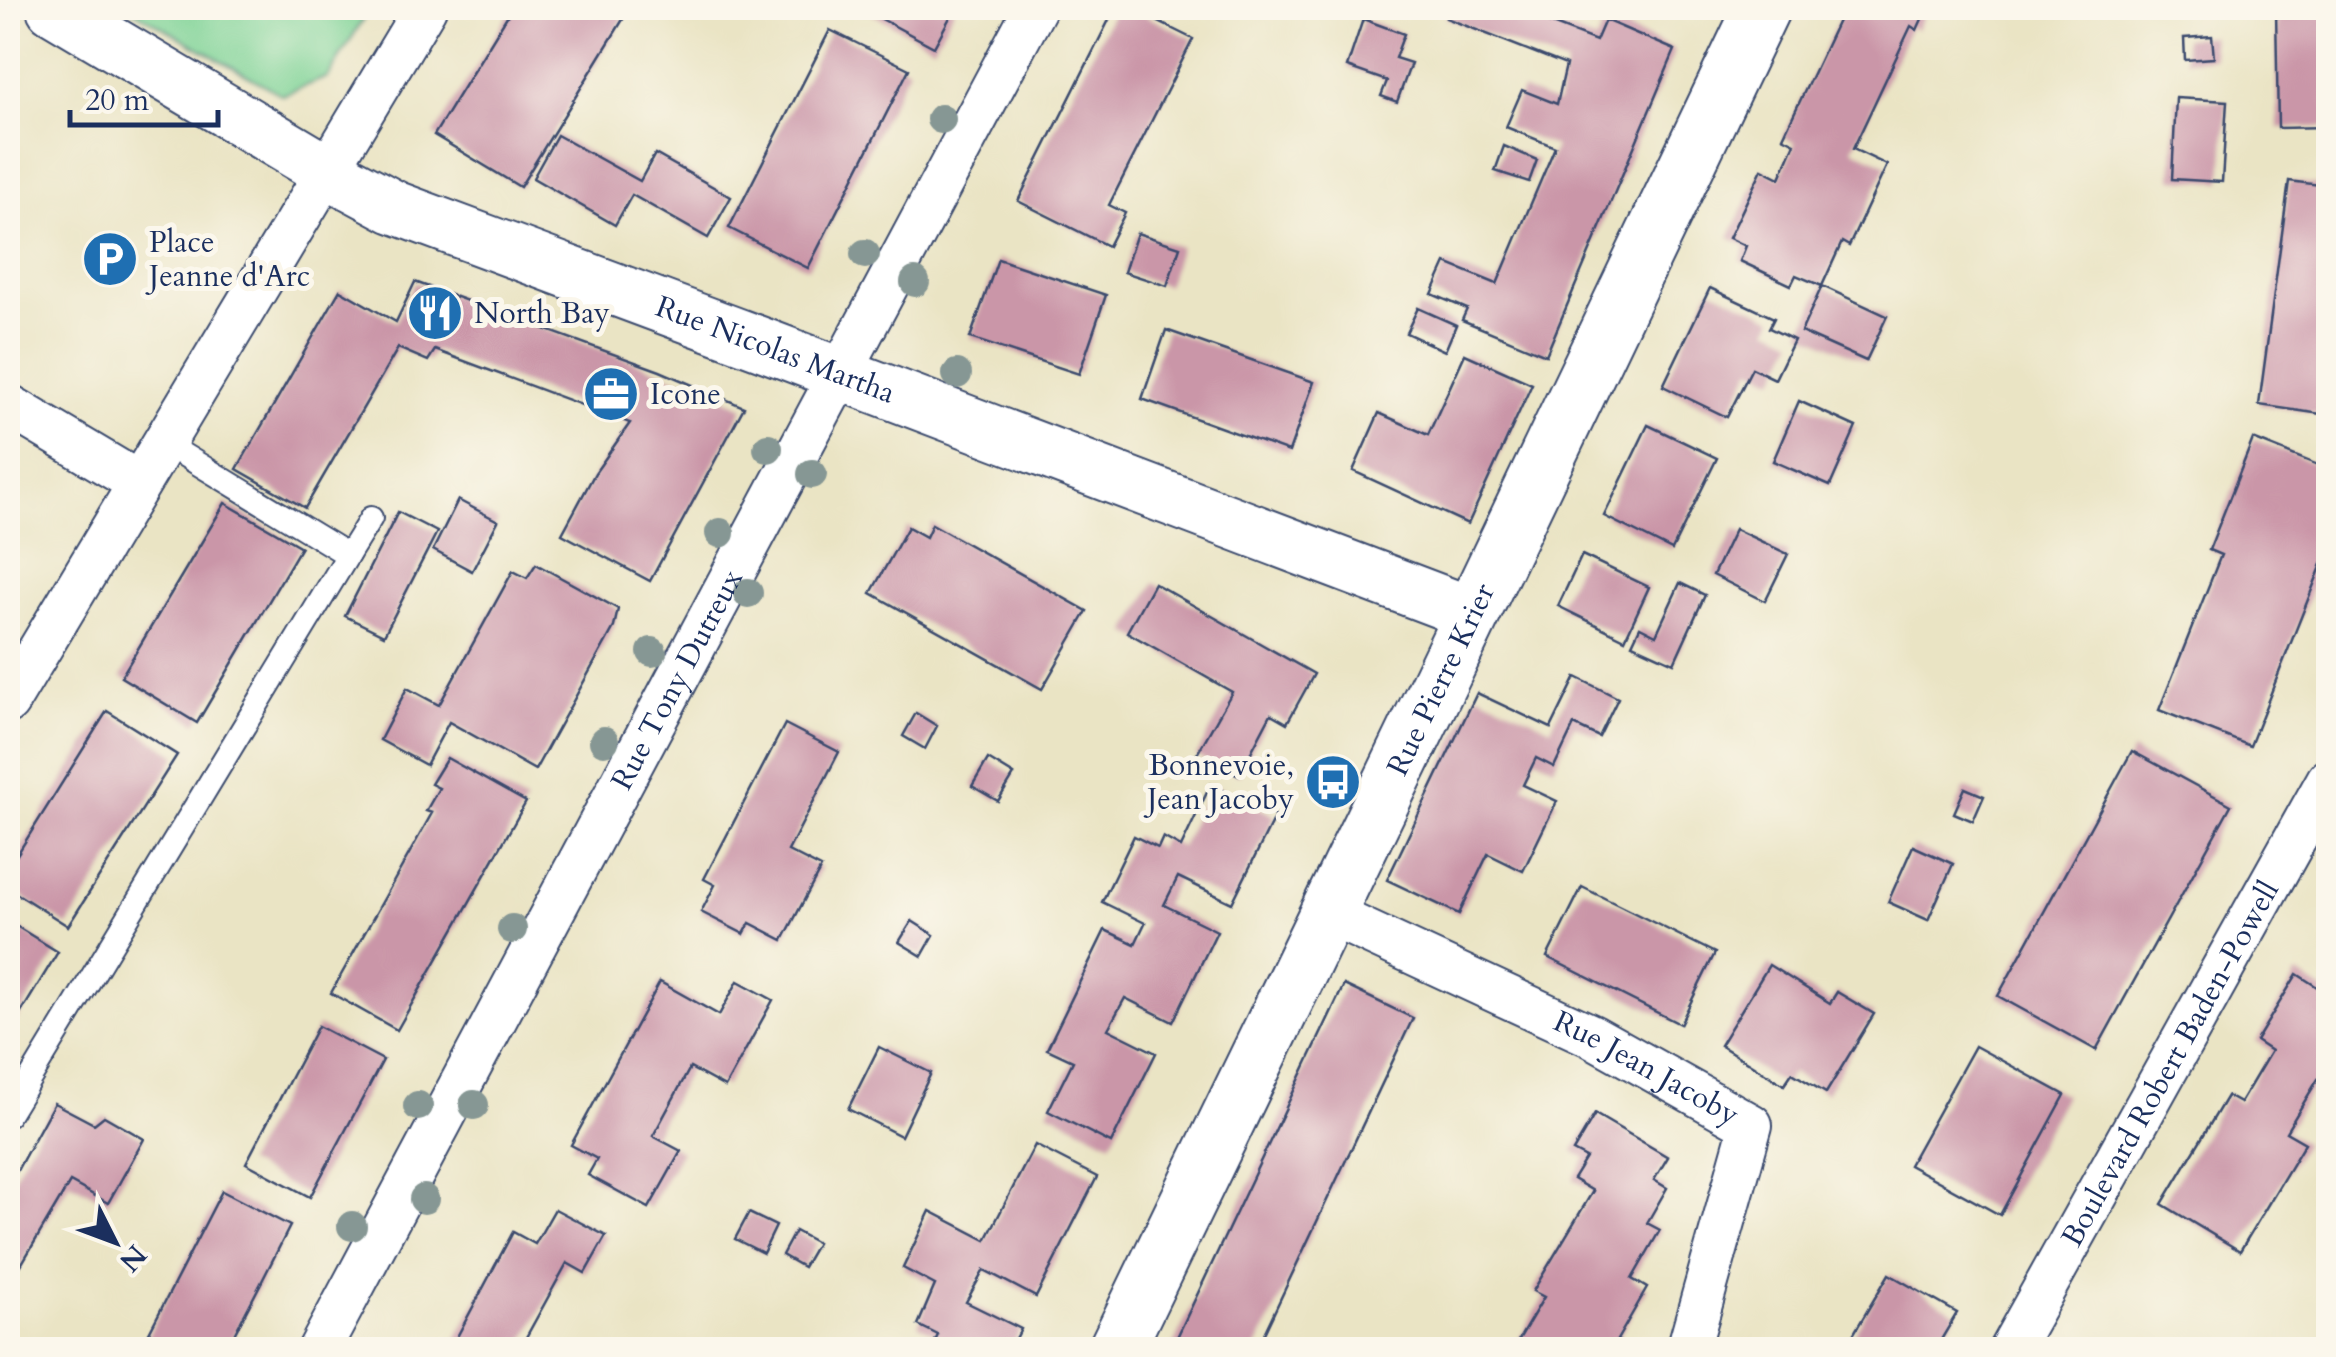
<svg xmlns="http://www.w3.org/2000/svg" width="2336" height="1357" viewBox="0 0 2336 1357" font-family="Cardo,serif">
<rect width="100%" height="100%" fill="#fbf7ec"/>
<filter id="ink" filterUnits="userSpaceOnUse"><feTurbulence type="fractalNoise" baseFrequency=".01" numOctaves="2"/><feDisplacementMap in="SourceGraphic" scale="20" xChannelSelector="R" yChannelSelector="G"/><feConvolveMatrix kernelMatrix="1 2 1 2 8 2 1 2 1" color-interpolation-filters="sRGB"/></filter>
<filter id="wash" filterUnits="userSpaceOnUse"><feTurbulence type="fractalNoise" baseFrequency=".0048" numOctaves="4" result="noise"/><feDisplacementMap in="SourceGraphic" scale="40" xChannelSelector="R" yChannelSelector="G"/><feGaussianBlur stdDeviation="2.25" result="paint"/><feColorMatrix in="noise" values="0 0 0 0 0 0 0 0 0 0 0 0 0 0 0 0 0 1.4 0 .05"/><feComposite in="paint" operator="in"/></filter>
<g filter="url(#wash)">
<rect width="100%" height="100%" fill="#eae4c4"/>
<path fill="#7fd396" stroke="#4d817a" stroke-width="2.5" d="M 129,8 L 370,8 L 328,77 L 282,95 Z"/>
<g id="blocks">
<g fill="#ca96a8">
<path d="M 512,8 L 630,8 L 520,187 L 434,135 Z"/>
<path d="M 861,8 L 955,8 L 934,47 Z"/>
<path d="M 1115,8 L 1130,8 L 1193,39 L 1109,205 L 1125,213 L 1108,246 L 1018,201 Z"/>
<path d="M 1450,8 L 1555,8 L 1547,22 L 1596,41 L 1605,20 L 1675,50 L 1546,355 L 1462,320 L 1467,309 L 1432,294 L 1446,263 L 1497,284 L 1555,147 L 1506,127 L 1522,90 L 1557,104 L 1566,65 L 1446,18 Z"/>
<path d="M 1844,8 L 1927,8 L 1917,30 L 1911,26 L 1853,149 L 1887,165 L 1849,246 L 1842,242 L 1822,286 L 1887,316 L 1866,361 L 1801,332 L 1822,286 L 1796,275 L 1791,285 L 1740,261 L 1746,246 L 1729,238 L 1762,169 L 1780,178 L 1795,143 L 1783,137 Z"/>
<path d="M 2276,8 L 2328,8 L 2328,127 L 2278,128 Z"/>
<path d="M 1363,19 L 1404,34 L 1395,58 L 1411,63 L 1397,102 L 1381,96 L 1387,81 L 1347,67 Z"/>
<path d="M 830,30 L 909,69 L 808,268 L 729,228 Z"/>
<path d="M 2212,36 L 2214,58 L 2185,60 L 2184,38 Z"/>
<path d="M 2176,98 L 2227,101 L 2222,182 L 2172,179 Z"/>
<path d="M 557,135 L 640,181 L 655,154 L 731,197 L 708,238 L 632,195 L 615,225 L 533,178 Z"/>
<path d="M 1504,146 L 1537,160 L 1529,182 L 1495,171 Z"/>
<path d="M 2289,181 L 2328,186 L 2328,415 L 2259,405 Z"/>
<path d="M 1137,233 L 1180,247 L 1167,286 L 1124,272 Z"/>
<path d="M 998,259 L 1106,295 L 1079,374 L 970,338 Z"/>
<path d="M 415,282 L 660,371 L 744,407 L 650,581 L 562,534 L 595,473 L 630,423 L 435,350 L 428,361 L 398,348 L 305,508 L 237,469 L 340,290 L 396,322 Z"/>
<path d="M 1710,288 L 1774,318 L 1769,328 L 1794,340 L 1775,379 L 1752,368 L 1727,417 L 1663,386 Z"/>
<path d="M 1418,308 L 1456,325 L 1445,351 L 1406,333 Z"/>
<path d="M 1166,330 L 1314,382 L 1289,452 L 1142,399 Z"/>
<path d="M 1465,354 L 1532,384 L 1468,524 L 1353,471 L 1379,413 L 1428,435 Z"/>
<path d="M 1799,401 L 1856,427 L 1830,486 L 1773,461 Z"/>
<path d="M 1648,425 L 1717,458 L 1672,550 L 1604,516 Z"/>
<path d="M 2253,439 L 2328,469 L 2328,549 L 2250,746 L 2159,710 L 2221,555 L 2209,550 Z"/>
<path d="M 458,500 L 498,521 L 472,571 L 433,550 Z"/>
<path d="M 225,503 L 301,547 L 197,723 L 121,677 Z"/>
<path d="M 398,512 L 437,532 L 384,635 L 345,616 Z"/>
<path d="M 932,524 L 1087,611 L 1042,689 L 871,593 L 908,527 L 926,537 Z"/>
<path d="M 1735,529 L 1788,554 L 1765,601 L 1713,575 Z"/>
<path d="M 1582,555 L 1649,587 L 1625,639 L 1558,606 Z"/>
<path d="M 536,564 L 618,609 L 614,627 L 535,770 L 449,722 L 426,765 L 380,740 L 407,688 L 439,705 L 513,571 L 527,578 Z"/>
<path d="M 1154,583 L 1314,674 L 1287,723 L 1271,714 L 1239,775 L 1196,756 L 1232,692 L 1127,632 Z"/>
<path d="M 1680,583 L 1705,595 L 1674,663 L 1632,644 L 1640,627 L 1656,635 Z"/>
<path d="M 1576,677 L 1618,698 L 1599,737 L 1574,725 L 1554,767 L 1536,758 L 1523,785 L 1557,801 L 1523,871 L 1488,854 L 1459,914 L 1387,880 L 1477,693 L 1551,728 Z"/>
<path d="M 107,711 L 177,755 L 68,926 L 8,888 L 8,869 Z"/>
<path d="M 916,713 L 937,726 L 925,749 L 903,736 Z"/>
<path d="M 785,724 L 839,752 L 788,851 L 821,868 L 783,940 L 750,923 L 744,934 L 701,912 L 715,885 L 704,879 Z"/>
<path d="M 2132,751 L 2231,805 L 2096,1050 L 1998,996 Z"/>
<path d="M 447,758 L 526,802 L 397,1030 L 331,993 L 432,813 L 426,811 L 439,788 L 431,784 Z"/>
<path d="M 988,759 L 1014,775 L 998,801 L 972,786 Z"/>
<path d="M 1211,784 L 1275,816 L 1232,903 L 1178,877 L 1164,905 L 1217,931 L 1173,1022 L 1125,998 L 1108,1029 L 1156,1053 L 1111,1143 L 1048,1111 L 1073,1061 L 1047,1049 L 1105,930 L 1135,944 L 1145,923 L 1102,902 L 1134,836 L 1158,848 L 1163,837 L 1181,847 Z"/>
<path d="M 1965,788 L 1984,796 L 1973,821 L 1954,813 Z"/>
<path d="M 1913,846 L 1953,864 L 1928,920 L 1888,902 Z"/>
<path d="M 1582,887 L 1715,953 L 1680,1024 L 1547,957 Z"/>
<path d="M 8,921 L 58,952 L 8,1034 Z"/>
<path d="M 912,921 L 934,935 L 922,956 L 899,942 Z"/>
<path d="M 1769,965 L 1830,1003 L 1837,992 L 1874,1014 L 1826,1093 L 1792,1073 L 1784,1085 L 1720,1045 Z"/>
<path d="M 2297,974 L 2328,994 L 2328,1086 L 2318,1079 L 2286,1132 L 2305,1143 L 2240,1251 L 2162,1204 L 2227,1096 L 2240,1103 L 2271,1051 L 2256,1041 Z"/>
<path d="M 738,981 L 773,1000 L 725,1087 L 690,1068 L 653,1136 L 681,1151 L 649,1208 L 588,1175 L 597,1159 L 571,1145 L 660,982 L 719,1015 Z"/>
<path d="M 1344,985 L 1413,1018 L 1261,1340 L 1256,1350 L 1171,1350 Z"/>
<path d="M 318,1026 L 383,1060 L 310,1197 L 246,1163 Z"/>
<path d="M 1975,1046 L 2065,1095 L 2000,1215 L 1909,1165 Z"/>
<path d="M 879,1047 L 931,1073 L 901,1136 L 848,1109 Z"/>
<path d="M 54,1103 L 94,1124 L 104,1116 L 144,1139 L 108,1203 L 70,1182 L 8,1287 L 8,1187 Z"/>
<path d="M 1595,1114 L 1668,1157 L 1654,1180 L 1667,1188 L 1647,1223 L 1660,1230 L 1632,1279 L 1647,1288 L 1617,1340 L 1633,1350 L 1520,1350 L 1515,1346 L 1544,1297 L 1533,1291 L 1593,1191 L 1573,1179 L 1586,1158 L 1573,1151 Z"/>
<path d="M 1035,1145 L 1097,1177 L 1036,1297 L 984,1270 L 966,1302 L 1021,1329 L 1010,1350 L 931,1350 L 938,1335 L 918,1325 L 935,1285 L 903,1268 L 930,1211 L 986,1240 Z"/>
<path d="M 222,1191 L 290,1226 L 262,1281 L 226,1350 L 140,1350 Z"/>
<path d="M 555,1209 L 606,1236 L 585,1273 L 567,1263 L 519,1350 L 450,1350 L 513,1232 L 535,1244 Z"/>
<path d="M 749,1213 L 776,1226 L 763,1253 L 735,1239 Z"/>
<path d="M 795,1231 L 817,1243 L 803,1267 L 782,1255 Z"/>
<path d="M 1889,1274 L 1957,1313 L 1935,1350 L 1844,1350 Z"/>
</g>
</g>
</g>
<g filter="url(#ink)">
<use href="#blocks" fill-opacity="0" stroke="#3a4a6d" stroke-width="2.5"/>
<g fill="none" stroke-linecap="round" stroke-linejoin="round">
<g stroke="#3a4a6d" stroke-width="26">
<g id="service">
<path d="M 348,555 L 371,518"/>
<path d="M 8,1115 L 348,555 L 164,443"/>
</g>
</g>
<g stroke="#3a4a6d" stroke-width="46">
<g id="minor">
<path d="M 8,405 L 139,483"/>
<path d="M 8,702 L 425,8"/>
<path id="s1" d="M 1327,913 L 1592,1036 L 1751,1125 L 1688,1350"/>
<path id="s2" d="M 319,1350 L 1035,8"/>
<path id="s3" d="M 2010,1350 L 2328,780"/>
</g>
</g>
<g stroke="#3a4a6d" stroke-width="56">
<g id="tertiary">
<path id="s4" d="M 53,8 L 327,171 L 394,207 L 770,347 L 1473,614"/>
</g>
</g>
<g stroke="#3a4a6d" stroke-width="59">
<g id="secondary">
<path id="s5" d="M 1116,1350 L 1442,677 L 1762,8"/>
</g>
</g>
<use href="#service" stroke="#fff" stroke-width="22"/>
<use href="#minor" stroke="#fff" stroke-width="42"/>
<use href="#tertiary" stroke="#fff" stroke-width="52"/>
<use href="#secondary" stroke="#fff" stroke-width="55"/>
</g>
<g fill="#869794">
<circle cx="941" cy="119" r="15"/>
<circle cx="865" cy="254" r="15"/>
<circle cx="915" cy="282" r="15"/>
<circle cx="957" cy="374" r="15"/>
<circle cx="768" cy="448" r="15"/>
<circle cx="812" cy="474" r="15"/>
<circle cx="720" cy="533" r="15"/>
<circle cx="748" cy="593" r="15"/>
<circle cx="652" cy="652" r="15"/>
<circle cx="604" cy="741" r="15"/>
<circle cx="512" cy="929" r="15"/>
<circle cx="474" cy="1105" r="15"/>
<circle cx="418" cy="1106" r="15"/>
<circle cx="424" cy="1199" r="15"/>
<circle cx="352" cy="1226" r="15"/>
</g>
</g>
<defs>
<g id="parking-disc" transform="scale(2.875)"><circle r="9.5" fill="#1f6fb2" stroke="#fbf7ec"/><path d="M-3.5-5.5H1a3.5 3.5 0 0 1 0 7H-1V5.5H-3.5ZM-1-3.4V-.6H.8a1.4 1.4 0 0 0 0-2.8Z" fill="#fff"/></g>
<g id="restaurant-disc" transform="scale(2.875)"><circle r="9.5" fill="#1f6fb2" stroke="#fbf7ec"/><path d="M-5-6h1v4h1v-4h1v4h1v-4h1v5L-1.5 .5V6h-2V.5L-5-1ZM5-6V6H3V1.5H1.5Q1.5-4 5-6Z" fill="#fff"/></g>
<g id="office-disc" transform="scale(2.875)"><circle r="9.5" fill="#1f6fb2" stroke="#fbf7ec"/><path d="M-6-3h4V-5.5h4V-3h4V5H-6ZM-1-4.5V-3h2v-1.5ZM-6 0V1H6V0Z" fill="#fff"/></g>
<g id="bus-disc" transform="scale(2.875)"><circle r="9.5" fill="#1f6fb2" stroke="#fbf7ec"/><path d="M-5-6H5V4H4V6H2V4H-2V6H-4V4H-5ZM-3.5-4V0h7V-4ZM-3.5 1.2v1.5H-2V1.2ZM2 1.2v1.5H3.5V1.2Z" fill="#fff"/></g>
</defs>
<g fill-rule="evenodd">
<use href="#parking-disc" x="110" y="259"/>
<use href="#restaurant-disc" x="435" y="313"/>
<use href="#office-disc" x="611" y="394"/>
<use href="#bus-disc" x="1333" y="782"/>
</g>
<g text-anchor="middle" stroke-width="10" stroke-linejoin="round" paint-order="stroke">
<g font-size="30" fill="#1b2f5e" stroke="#fbf7ec" text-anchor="start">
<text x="149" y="252">Place<tspan x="149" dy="34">Jeanne d'Arc</tspan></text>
<text x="474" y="323">North Bay</text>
<text x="650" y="404">Icone</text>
<text x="1294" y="775" text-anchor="end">Bonnevoie,<tspan x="1294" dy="34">Jean Jacoby</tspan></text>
</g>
<g font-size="30" fill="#1b2f5e" stroke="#fbf7ec">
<text dy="10" stroke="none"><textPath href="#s4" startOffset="802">Rue Nicolas Martha</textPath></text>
<text dy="10" stroke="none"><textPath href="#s2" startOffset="760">Rue Tony Dutreux</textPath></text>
<text dy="10" stroke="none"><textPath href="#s5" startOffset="745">Rue Pierre Krier</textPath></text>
<text dy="10" stroke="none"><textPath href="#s3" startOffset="328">Boulevard Robert Baden-Powell</textPath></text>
<text dy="10" stroke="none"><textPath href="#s1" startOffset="355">Rue Jean Jacoby</textPath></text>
</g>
</g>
<rect width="2336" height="1357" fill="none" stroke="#fbf7ec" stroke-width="40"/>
<g transform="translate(115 1242) rotate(132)" stroke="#fbf7ec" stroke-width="8" paint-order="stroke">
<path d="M0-8L18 38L0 25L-18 38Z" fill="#1b2f5e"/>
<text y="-15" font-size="28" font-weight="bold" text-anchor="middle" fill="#1b2f5e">N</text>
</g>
<path d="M70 110v15h148v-15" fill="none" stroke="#1b2f5e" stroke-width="5"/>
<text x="85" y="110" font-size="30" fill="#1b2f5e" stroke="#fbf7ec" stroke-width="8" paint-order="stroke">20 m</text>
</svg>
